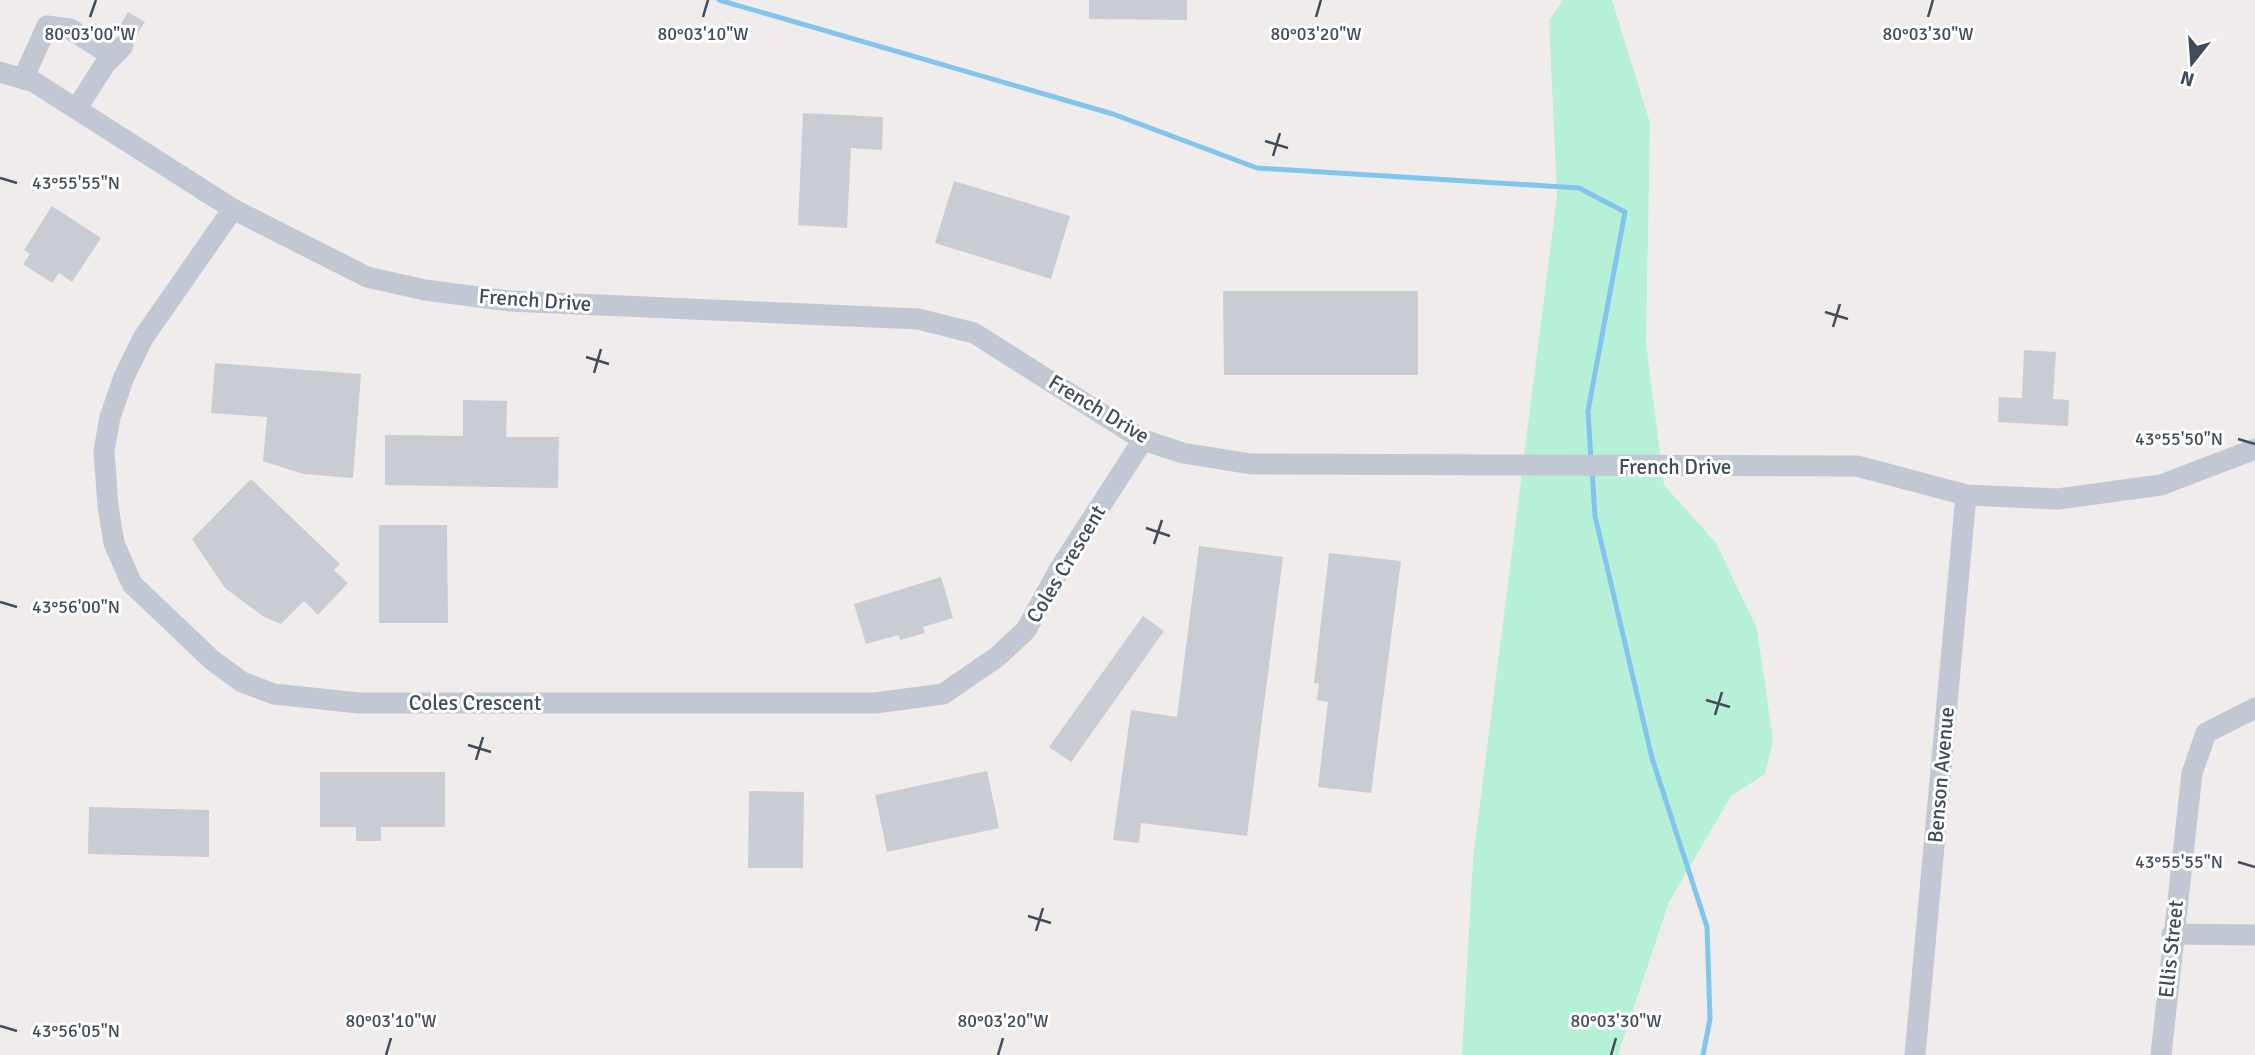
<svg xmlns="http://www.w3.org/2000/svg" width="2255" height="1055" viewBox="0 0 2255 1055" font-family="Signika,sans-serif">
<rect width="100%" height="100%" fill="#efeceb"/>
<path fill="#b6f0d7" d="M 1563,0 L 1612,0 L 1650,123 L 1646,343 L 1664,485 L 1716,543 L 1757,629 L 1773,740 L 1765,774 L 1731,796 L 1669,902 L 1618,1055 L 1462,1055 L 1473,859 L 1557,196 L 1549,21 Z"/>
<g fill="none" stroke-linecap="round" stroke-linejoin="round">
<g stroke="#81c5ef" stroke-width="5">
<path d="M 719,0 L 1113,114 L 1257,168 L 1579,188 L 1625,212 L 1588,411 L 1591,460"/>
<path d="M 1592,470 L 1595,516 L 1652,758 L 1707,927 L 1710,1019 L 1703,1055"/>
</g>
</g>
<g fill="#caccd4">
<path d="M 1089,0 L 1187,0 L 1187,20 L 1089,19 Z"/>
<path d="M 128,12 L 145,22 L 134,39 L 118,29 Z"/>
<path d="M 803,113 L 883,117 L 882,150 L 851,148 L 847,228 L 798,225 Z"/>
<path d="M 954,181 L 1070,216 L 1051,279 L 935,243 Z"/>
<path d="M 52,206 L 101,238 L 72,282 L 59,273 L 52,283 L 23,264 L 30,254 L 24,250 Z"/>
<path d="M 1223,291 L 1418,291 L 1418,375 L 1224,375 Z"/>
<path d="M 2024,350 L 2056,352 L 2053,399 L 2069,400 L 2068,426 L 1998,422 L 1999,397 L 2022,398 Z"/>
<path d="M 215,363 L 361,374 L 353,478 L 303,474 L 263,461 L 267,417 L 211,413 Z"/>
<path d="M 463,400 L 507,401 L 506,437 L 559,437 L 558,488 L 385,485 L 385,435 L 463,436 Z"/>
<path d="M 251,479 L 340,564 L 334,570 L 348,583 L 318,615 L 304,601 L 281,624 L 264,617 L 225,588 L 192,539 Z"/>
<path d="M 379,525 L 447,525 L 448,623 L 379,623 Z"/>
<path d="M 1199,546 L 1283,557 L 1247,836 L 1141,823 L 1139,843 L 1113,840 L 1131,710 L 1177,717 Z"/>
<path d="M 1329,553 L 1401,561 L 1371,793 L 1318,787 L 1328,702 L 1317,700 L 1319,684 L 1314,683 Z"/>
<path d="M 941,577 L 953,618 L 923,627 L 925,633 L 900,640 L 898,635 L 866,644 L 854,604 Z"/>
<path d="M 1143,616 L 1164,631 L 1071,762 L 1049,747 Z"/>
<path d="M 987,771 L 999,828 L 887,852 L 875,795 Z"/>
<path d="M 320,772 L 445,772 L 445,827 L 381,827 L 381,841 L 356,841 L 356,827 L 320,827 Z"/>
<path d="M 749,791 L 804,792 L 803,868 L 748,868 Z"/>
<path d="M 89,807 L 209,810 L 209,857 L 88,854 Z"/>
</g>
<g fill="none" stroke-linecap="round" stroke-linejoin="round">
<g stroke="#c1c8d4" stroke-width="21">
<path d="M 0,72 L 34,82 L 233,209 L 367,277 L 425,290 L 510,301 L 918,319 L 974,333 L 1143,440 L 1183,453 L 1251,464 L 1857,466 L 1966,495 L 2058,499 L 2161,485 L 2255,449"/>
<path d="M 23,79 L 47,26 L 70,29 L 113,56"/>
<path d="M 77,108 L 105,64 L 123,46"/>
<path d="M 233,209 L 143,338 L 124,377 L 110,417 L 104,451 L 108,506 L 114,543 L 132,584 L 212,660 L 242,682 L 274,694 L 359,703 L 875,703 L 943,694 L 997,657 L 1026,630 L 1059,570 L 1143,440"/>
<path d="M 2172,934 L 2255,935"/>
<path d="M 1915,1055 L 1966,495"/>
<path d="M 2161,1055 L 2192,773 L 2206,733 L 2255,708"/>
</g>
</g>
<path fill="none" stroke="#434b5a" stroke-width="2.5" d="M 90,17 L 96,0M 703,17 L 708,0M 1316,17 L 1321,0M 1928,17 L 1933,0M 1265,141 L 1288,148M 1273,156 L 1280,133M 0,178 L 17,183M 1825,312 L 1848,319M 1833,327 L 1840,304M 586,357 L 609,364M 594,373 L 601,349M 2238,439 L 2255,444M 1146,528 L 1170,536M 1154,544 L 1162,520M 0,602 L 17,607M 1706,700 L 1730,707M 1715,715 L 1722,692M 468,745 L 491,752M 476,760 L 483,737M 2238,862 L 2255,867M 1028,916 L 1051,923M 1036,931 L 1043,908M 0,1026 L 17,1031M 386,1055 L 391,1038M 998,1055 L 1003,1038M 1611,1055 L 1616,1038"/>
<g text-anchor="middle" stroke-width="6" stroke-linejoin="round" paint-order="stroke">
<g font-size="21" fill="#434b5a" stroke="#fff">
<text transform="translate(535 300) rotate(4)" y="7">French Drive</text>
<text transform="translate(1099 409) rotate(31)" y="7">French Drive</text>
<text x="1675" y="474">French Drive</text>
<text transform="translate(1066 564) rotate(-59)" y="7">Coles Crescent</text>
<text x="475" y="710">Coles Crescent</text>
<text transform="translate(1941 775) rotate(-85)" y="7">Benson Avenue</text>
<text transform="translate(2171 949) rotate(-84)" y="7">Ellis Street</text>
</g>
</g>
<g font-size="18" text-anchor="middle" fill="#434b5a" stroke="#fff" stroke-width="6" stroke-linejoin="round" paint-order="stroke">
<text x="90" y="40">80°03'00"W</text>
<text x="703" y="40">80°03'10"W</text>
<text x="1316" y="40">80°03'20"W</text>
<text x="1928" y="40">80°03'30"W</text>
<text x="76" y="189">43°55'55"N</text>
<text x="2179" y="445">43°55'50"N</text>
<text x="76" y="613">43°56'00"N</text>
<text x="2179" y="868">43°55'55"N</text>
<text x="391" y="1027">80°03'10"W</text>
<text x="1003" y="1027">80°03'20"W</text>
<text x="1616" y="1027">80°03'30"W</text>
<text x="76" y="1037">43°56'05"N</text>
</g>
<g transform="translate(2192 63) rotate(197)" stroke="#ffffff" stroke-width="5" paint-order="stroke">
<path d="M0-5L12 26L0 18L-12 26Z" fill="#434b5a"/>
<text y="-10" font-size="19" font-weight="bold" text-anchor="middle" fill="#434b5a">N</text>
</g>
</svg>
